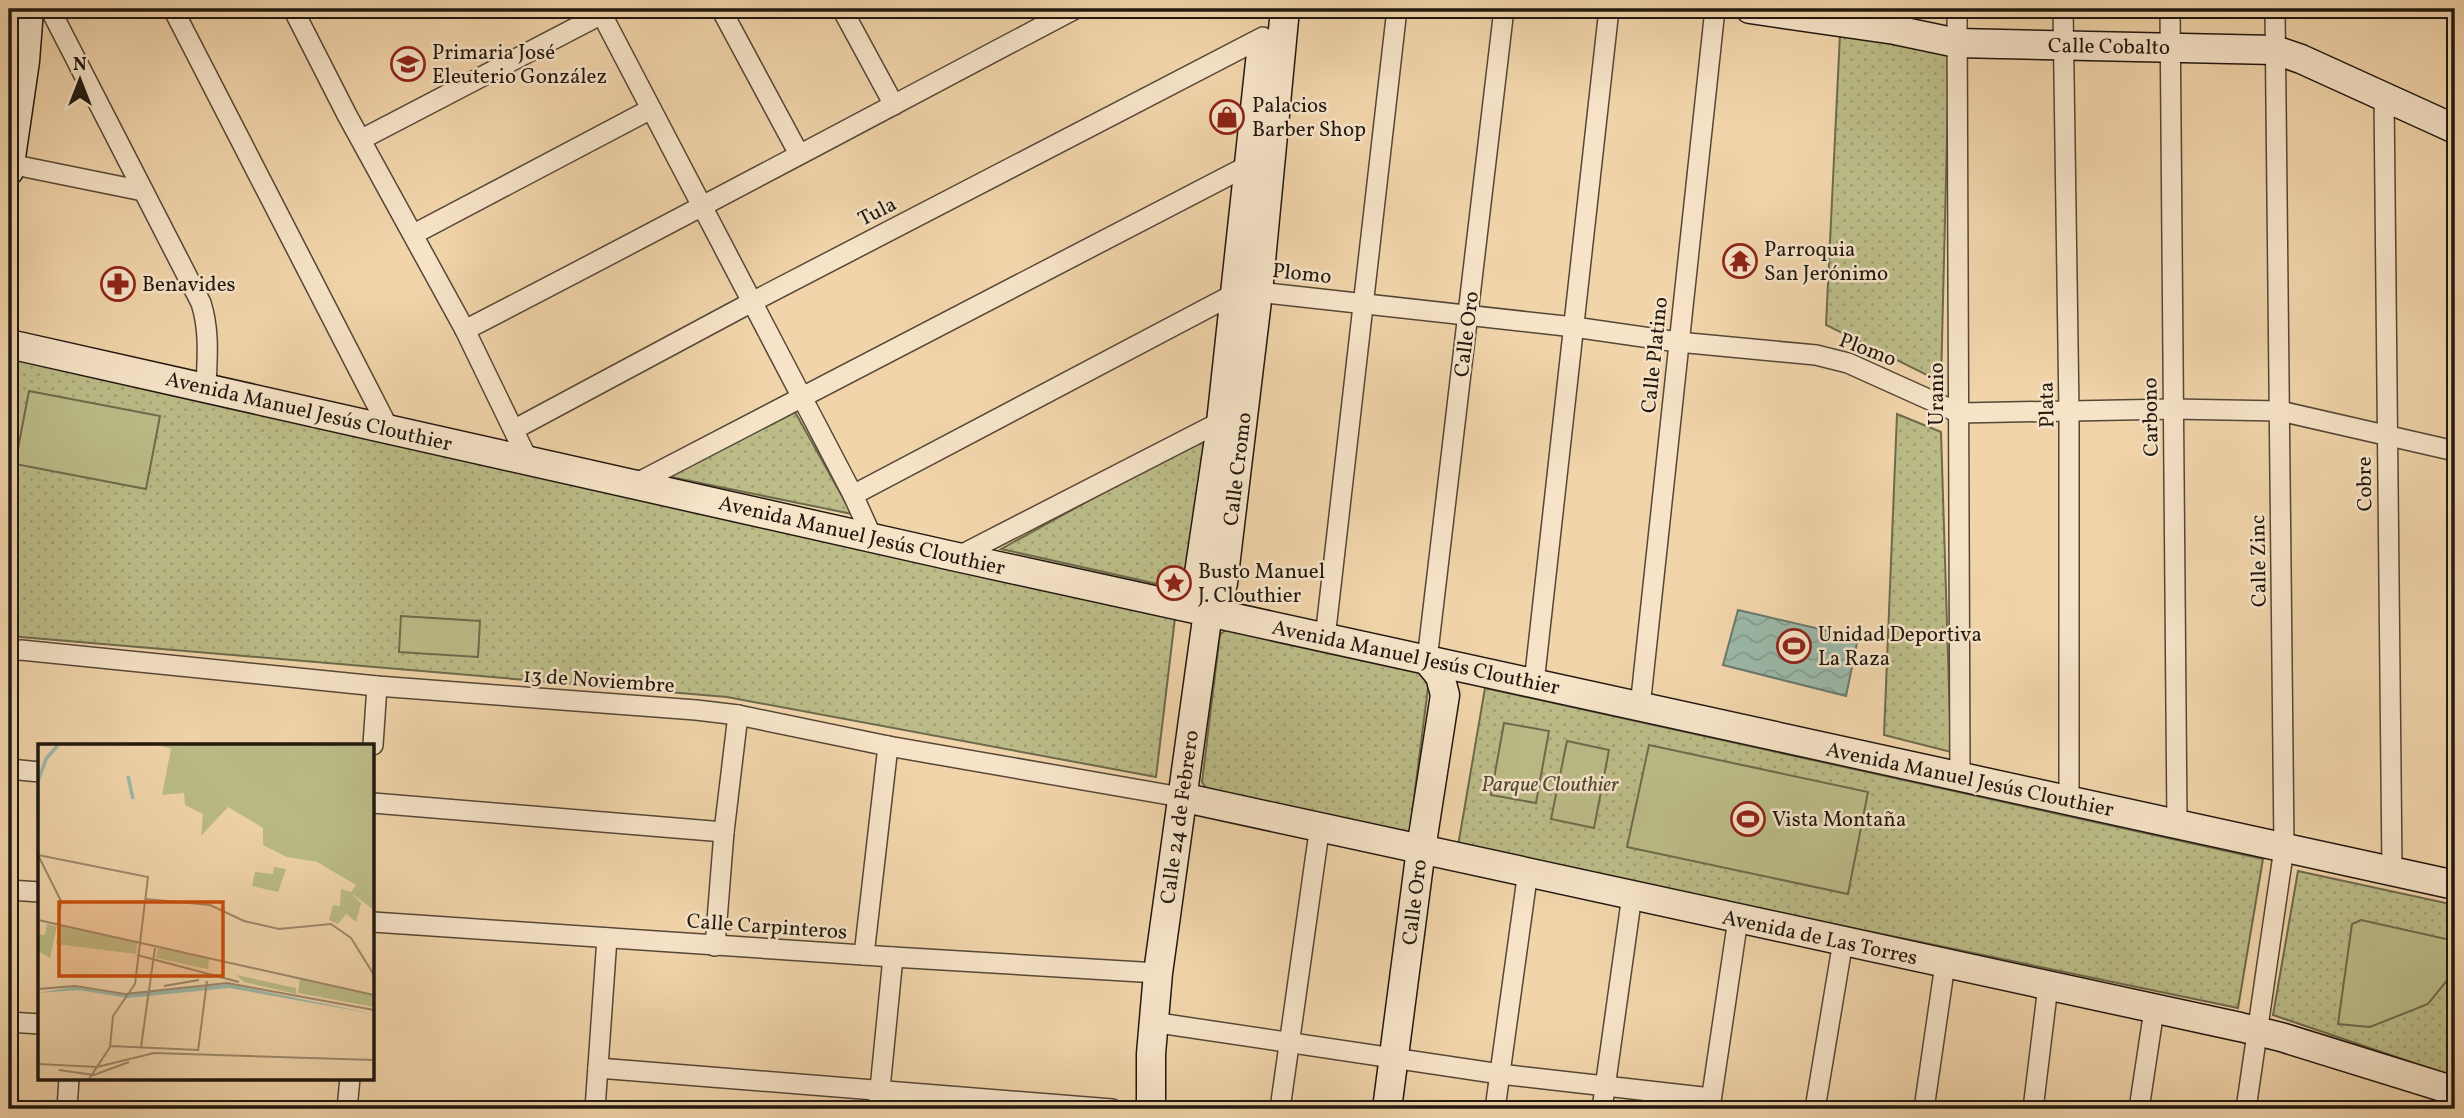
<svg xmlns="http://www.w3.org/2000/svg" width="2464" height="1118" viewBox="0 0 2464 1118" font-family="Vollkorn,serif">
<defs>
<pattern id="grass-dots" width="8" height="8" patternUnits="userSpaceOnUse" patternTransform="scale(1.75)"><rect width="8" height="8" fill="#bbbc88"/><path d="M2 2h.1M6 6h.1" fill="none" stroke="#a0a174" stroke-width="1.8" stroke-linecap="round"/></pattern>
<pattern id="water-waves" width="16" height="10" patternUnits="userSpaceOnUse" patternTransform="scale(1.75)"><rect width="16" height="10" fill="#9bb8a8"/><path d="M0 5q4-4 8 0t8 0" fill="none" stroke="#859d8f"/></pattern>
</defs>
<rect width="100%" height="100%" fill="#f1d4aa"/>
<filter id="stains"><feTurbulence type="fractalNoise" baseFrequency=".00286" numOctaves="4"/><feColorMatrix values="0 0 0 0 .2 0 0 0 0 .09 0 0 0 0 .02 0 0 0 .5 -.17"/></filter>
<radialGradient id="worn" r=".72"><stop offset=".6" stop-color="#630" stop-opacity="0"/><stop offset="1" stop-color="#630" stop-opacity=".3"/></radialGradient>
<g fill="url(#grass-dots)" stroke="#6e6a4c" stroke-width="2">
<path d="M 1840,34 L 1949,55 L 1941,382 L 1826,325 Z"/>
<path d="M 9,355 L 1175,618 L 1156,777 L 727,697 L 9,636 Z"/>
<path d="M 795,412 L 852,514 L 666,476 Z"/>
<path d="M 1897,414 L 1941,432 L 1951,752 L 1884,735 Z"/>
<path d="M 1208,435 L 1189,591 L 1001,549 Z"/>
<path d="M 1228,629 L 1422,669 L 1429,680 L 1410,830 L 1401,836 L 1210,794 L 1202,782 L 1220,634 Z"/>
<path d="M 1485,688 L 2263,859 L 2238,1008 L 1458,846 Z"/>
<path d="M 2298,871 L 2455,905 L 2455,1077 L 2273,1015 Z"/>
</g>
<g fill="#bbbc88" stroke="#6e6a4c" stroke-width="2">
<path d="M 29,391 L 160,416 L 146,489 L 15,464 Z"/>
<path d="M 401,616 L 480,621 L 478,657 L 399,652 Z"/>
<path d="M 1504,723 L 1549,731 L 1536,803 L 1491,795 Z"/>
<path d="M 1567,741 L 1609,750 L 1594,828 L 1551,819 Z"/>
<path d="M 1649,745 L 1868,792 L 1848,894 L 1627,847 Z"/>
<path d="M 2361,920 L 2455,941 L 2455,958 L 2449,978 L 2428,1004 L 2370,1027 L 2338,1024 L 2352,924 Z"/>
</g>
<path fill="url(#water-waves)" stroke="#6a786b" stroke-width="2" d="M 1738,610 L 1858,638 L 1846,696 L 1723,665 Z"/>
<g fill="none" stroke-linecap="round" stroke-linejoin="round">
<g stroke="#554736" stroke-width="22">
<g id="street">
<path d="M 50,9 L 201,303 C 210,331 207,359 206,388"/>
<path d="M 173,9 L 389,429"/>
<path d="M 293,9 L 347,115 L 465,330 L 528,460"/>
<path d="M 599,9 L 853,495 L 872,537"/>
<path d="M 721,9 L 799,154"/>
<path d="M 842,9 L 894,105"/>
<path d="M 1957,9 L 1960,778"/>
<path d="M 2063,9 L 2069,412 L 2069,801"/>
<path d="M 2170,9 L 2177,824"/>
<path d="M 2384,96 L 2392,871"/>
<path d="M 362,139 L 602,14"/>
<path d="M 10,164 L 143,191"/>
<path d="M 414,234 L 651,109"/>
<path d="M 465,330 C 669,225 872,116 1075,9"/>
<path d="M 515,429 L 752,302 L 1263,37"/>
<path d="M 635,484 L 1249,165"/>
<path d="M 853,495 L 1234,294 L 1258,292 L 1574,327 L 1678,342 L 1816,355 L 1848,363 L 1959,413 L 2173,409 L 2280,411 L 2455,451"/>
<path d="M 957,557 L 1220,422"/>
<path d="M 1325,638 L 1397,9"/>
<path d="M 9,652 L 21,650 L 377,686 L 696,710 L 738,715 L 888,746 L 1181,797"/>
<path d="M 1427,660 L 1504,9"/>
<path d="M 1534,683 L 1609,9"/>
<path d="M 1640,707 L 1715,9"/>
<path d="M 373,745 L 377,686"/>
<path d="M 9,769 L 40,772"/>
<path d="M 373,803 L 724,832"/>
<path d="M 9,890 L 40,892"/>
<path d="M 373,922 L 893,957 L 1158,973"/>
<path d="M 715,946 L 724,832 L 738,715"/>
<path d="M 864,955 L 888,746"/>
<path d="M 9,1022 L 40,1024"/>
<path d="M 1152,1022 L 1500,1074 L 1711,1098"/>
<path d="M 598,1068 L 1112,1109"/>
<path d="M 1710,1108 L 1738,919"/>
<path d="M 67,1109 L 69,1078"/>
<path d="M 347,1109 L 350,1078"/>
<path d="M 595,1109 L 607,938"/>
<path d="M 878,1109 L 893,957"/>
<path d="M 1280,1109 L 1320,825"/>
<path d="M 1495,1109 L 1528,871"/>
<path d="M 1602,1109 L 1632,895"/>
<path d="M 1815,1109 L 1843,941"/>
<path d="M 1924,1109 L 1945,964"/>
<path d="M 2033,1109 L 2048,986"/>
<path d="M 2139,1109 L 2154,1010"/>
<path d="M 2246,1109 L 2284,848 L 2275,9"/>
</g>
</g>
<g stroke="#21180f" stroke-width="31">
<g id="secondary">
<path d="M 1750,9 L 1895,30 L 1957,43 L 2275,50 L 2301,59 L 2455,129"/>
<path d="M 9,171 L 25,61 L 29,9"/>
<path d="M 9,344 L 957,557 L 2455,885"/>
<path d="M 1208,612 L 1218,600 L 1223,583 L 1258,292 L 1285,9"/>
<path d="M 1208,612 L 1200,597 L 1198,580 L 1220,432 L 1261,53"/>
<path d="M 1181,797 L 2240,1027 L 2281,1037 L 2455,1091"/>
<path d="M 1151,1109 L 1151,1054 L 1158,973 L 1208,612"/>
<path d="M 1387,1109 L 1421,849 L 1445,695 L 1440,676 L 1427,660"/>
</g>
</g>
<use href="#street" stroke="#f6e3c8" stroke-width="19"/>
<use href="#secondary" stroke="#f6e3c8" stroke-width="28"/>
</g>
<defs>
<g id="school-ring" transform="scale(1.75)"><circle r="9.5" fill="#f6e3c8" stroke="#8f2418" stroke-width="1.5"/><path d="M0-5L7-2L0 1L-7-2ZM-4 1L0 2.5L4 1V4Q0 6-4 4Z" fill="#8f2418"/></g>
<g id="shop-ring" transform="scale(1.75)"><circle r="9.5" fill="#f6e3c8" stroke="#8f2418" stroke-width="1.5"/><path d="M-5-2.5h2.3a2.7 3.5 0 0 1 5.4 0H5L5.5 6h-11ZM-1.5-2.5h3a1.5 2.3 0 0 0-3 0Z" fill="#8f2418"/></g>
<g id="temple-ring" transform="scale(1.75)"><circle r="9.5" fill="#f6e3c8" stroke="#8f2418" stroke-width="1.5"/><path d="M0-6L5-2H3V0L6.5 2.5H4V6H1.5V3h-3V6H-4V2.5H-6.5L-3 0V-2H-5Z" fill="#8f2418"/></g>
<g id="pharmacy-ring" transform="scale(1.75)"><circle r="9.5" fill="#f6e3c8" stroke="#8f2418" stroke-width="1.5"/><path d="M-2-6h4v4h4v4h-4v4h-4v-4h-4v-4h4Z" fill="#8f2418"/></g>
<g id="sight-ring" transform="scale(1.75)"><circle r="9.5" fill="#f6e3c8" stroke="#8f2418" stroke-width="1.5"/><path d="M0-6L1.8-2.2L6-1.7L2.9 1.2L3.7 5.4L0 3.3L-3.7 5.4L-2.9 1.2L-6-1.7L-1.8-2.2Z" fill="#8f2418"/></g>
<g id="stadium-ring" transform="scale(1.75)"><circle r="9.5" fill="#f6e3c8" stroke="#8f2418" stroke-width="1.5"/><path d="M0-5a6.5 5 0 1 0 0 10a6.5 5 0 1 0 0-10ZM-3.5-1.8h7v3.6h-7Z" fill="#8f2418"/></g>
</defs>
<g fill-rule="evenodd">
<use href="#school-ring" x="408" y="64"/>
<use href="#shop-ring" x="1227" y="117"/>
<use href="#temple-ring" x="1740" y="261"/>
<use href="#pharmacy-ring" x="118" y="284"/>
<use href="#sight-ring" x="1174" y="583"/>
<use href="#stadium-ring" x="1794" y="646"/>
<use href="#stadium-ring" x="1748" y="819"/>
</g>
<g text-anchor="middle" stroke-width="5" stroke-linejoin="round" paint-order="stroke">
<g font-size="21" fill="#21180f" stroke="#f6e3c8">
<text transform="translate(2109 46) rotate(1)" y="7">Calle Cobalto</text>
<text transform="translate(877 211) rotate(-27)" y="7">Tula</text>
<text transform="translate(1302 273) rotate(6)" y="7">Plomo</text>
<text transform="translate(1466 334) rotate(-83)" y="7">Calle Oro</text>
<text transform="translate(1868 349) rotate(21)" y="7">Plomo</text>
<text transform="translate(1654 355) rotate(-84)" y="7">Calle Platino</text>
<text transform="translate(1936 394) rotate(-90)" y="7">Uranio</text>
<text transform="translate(2046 405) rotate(-91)" y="7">Plata</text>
<text transform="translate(309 411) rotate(13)" y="7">Avenida Manuel Jesús Clouthier</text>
<text transform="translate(2150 417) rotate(-91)" y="7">Carbono</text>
<text transform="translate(1237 469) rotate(-83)" y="7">Calle Cromo</text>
<text transform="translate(2364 484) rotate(-91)" y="7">Cobre</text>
<text transform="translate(862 535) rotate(13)" y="7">Avenida Manuel Jesús Clouthier</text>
<text transform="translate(2258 561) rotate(-91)" y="7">Calle Zinc</text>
<text transform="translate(1416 657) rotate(12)" y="7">Avenida Manuel Jesús Clouthier</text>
<text transform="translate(599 680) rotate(4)" y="7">13 de Noviembre</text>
<text transform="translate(1970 779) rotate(12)" y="7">Avenida Manuel Jesús Clouthier</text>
<text transform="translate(1179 817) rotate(-82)" y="7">Calle 24 de Febrero</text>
<text transform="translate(1414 902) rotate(-83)" y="7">Calle Oro</text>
<text transform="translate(767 926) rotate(4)" y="7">Calle Carpinteros</text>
<text transform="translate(1820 937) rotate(12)" y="7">Avenida de Las Torres</text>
</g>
<g font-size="21" fill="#21180f" stroke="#f6e3c8" text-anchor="start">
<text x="432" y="59">Primaria José<tspan x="432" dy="24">Eleuterio González</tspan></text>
<text x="1252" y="112">Palacios<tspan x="1252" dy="24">Barber Shop</tspan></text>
<text x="1764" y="256">Parroquia<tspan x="1764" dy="24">San Jerónimo</tspan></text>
<text x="142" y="291">Benavides</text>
<text x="1198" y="578">Busto Manuel<tspan x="1198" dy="24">J. Clouthier</tspan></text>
<text x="1818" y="641">Unidad Deportiva<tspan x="1818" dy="24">La Raza</tspan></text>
<text x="1772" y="826">Vista Montaña</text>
</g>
<g font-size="21" font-style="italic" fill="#4f4933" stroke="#f6e3c8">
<text x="1550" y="791">Parque Clouthier</text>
</g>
</g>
<g transform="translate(38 744)">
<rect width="336" height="336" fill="#f1d4aa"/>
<path d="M 120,1 L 336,1 L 336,166 L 313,149 L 323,159 L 318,178 L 308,170 L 300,180 L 291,176 L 295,161 L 302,162 L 303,145 L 313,148 L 318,141 L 279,118 L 249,113 L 225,101 L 225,84 L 190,63 L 163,92 L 165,70 L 147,61 L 146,49 L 124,51 L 133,5 ZM 236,123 L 248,125 L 240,148 L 214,142 L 217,128 L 235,130 ZM 9,180 L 19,182 L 12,214 L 0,207 L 0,190 L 7,191 ZM 21,181 L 99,199 L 98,210 L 18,200 ZM 120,204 L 171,215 L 170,225 L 118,214 ZM 198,231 L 258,244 L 258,250 L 206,238 ZM 262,235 L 336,251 L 336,263 L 260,249 Z" fill="#bbbc88"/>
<path d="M 191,240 L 336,270 L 191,244 L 90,254 L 40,246 L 0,249 L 35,243 L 82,250 Z" fill="#9bb8a8"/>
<path fill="none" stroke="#9bb8a8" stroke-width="3.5" d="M 90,32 L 95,55M 0,37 L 8,15 L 20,1M 0,47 L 0,69"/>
<path fill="none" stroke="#9e896c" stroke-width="2" d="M 0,111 L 110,133 L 97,240 L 75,272 L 72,303 L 51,335M 0,111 L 23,157 L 20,181M 107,155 L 172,161 L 206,177 L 241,185 L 293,180 L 313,194 L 336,231M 0,176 L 336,251M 99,211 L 201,238M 126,242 L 161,236M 0,245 L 37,242 L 87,250 L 189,239 L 336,266M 72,302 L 160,306M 103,303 L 117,204M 160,307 L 169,237M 0,320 L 59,323 L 116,309 L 336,316M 21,326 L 56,331 L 91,318"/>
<path fill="#ca4f0c" fill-opacity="0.15" stroke="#ca4f0c" stroke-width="3.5" d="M 21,158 L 185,158 L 185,232 L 21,232 Z"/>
<rect width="336" height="336" fill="none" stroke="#21180f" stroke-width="3.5"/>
</g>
<rect width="2464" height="1118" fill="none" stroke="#f1d4aa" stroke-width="35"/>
<rect x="10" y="10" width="2443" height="1097" fill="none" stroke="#21180f" stroke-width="3.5"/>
<rect x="18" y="18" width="2429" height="1083" fill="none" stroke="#21180f" stroke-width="2"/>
<g transform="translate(80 80)" stroke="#f6e3c8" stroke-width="5" paint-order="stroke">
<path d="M0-5L12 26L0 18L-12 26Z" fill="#21180f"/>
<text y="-10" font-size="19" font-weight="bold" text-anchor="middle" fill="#21180f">N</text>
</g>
<rect width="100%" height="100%" filter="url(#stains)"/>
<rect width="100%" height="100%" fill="url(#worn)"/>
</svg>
